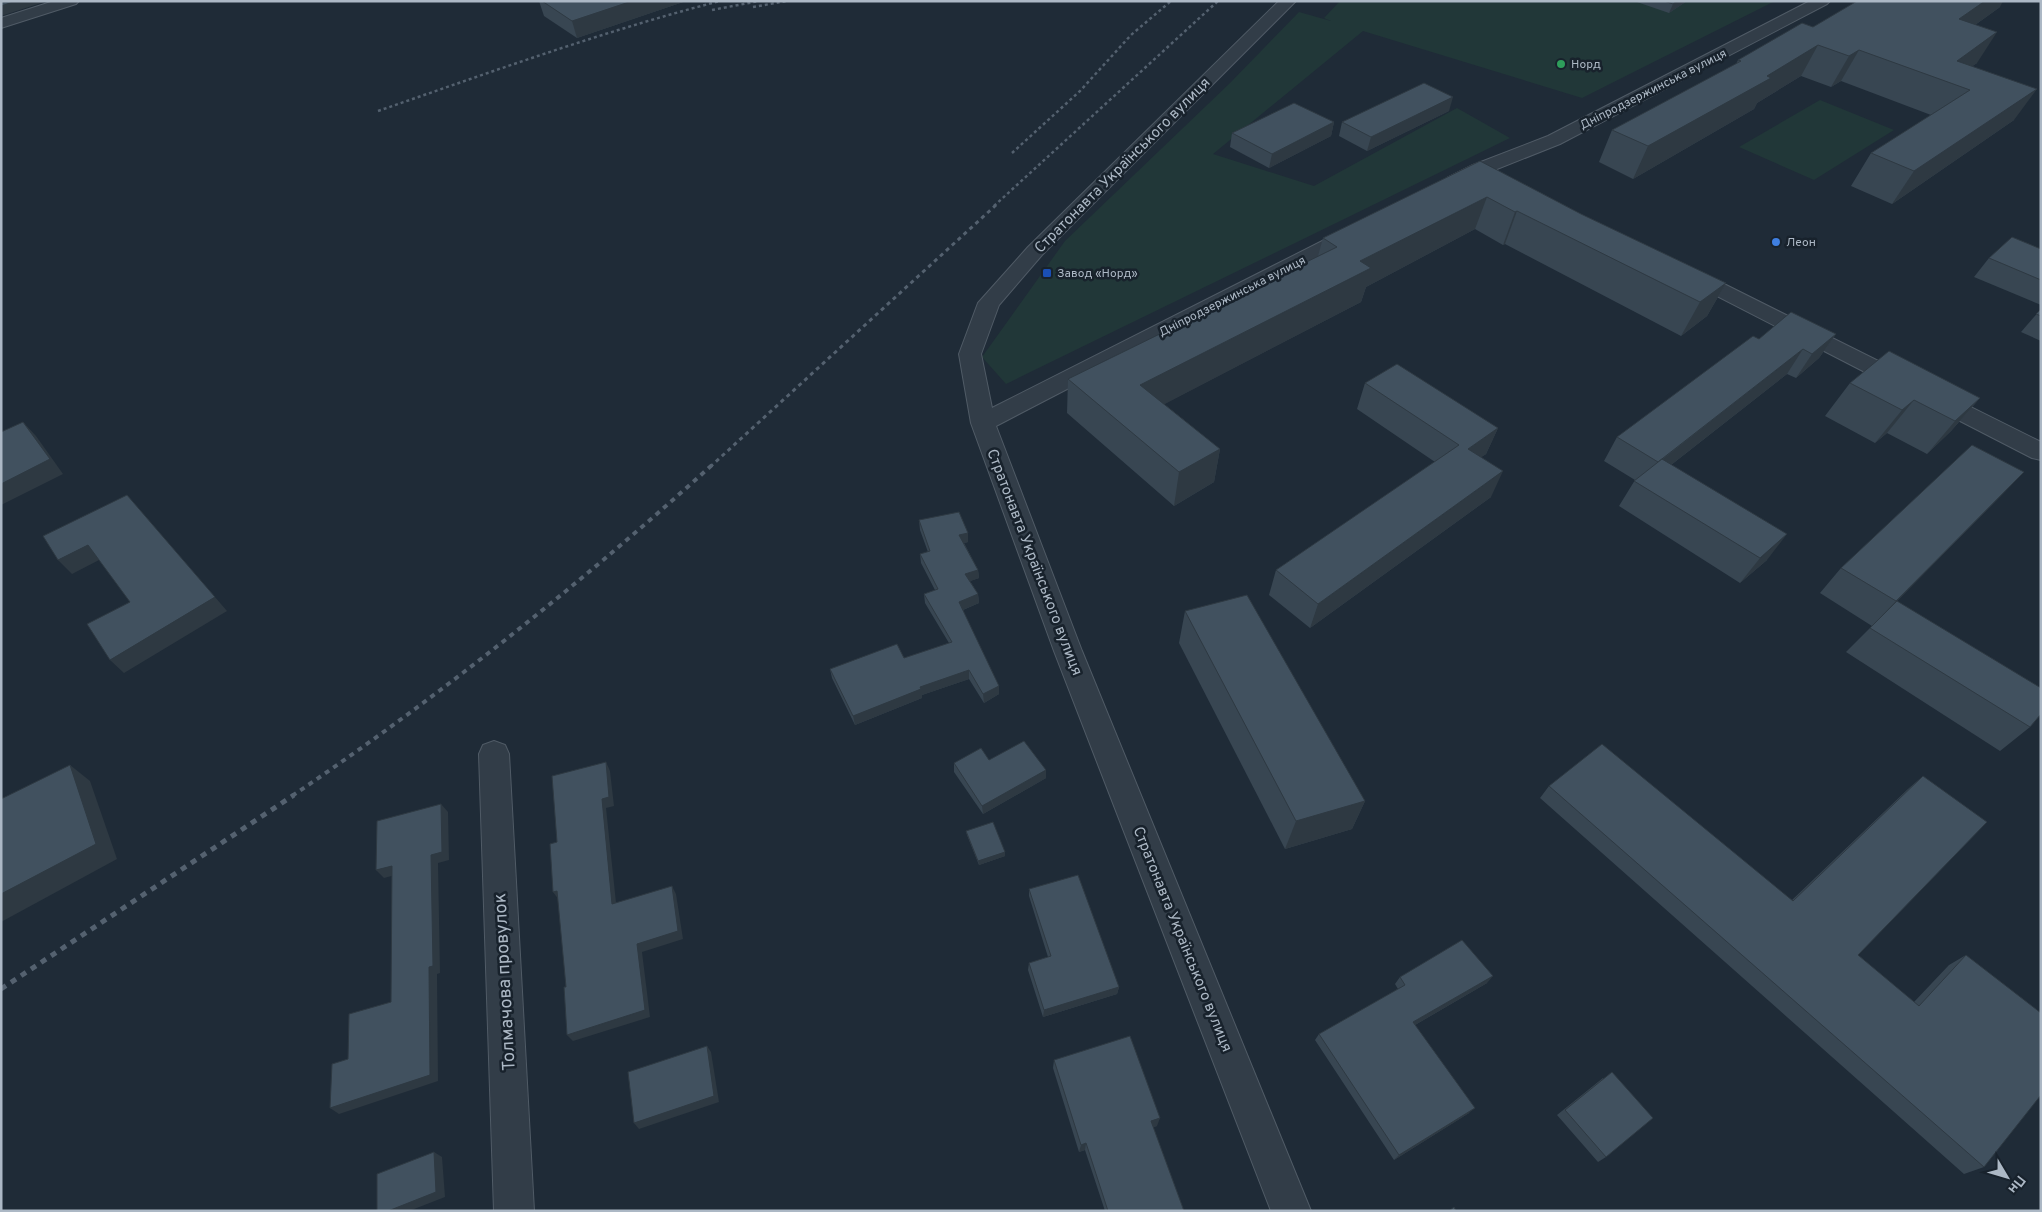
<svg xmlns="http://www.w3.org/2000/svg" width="2042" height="1212" viewBox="0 0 2042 1212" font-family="Overpass,sans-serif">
<rect width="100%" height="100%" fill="#1f2b37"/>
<g fill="#213738">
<path d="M 1340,1 L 1775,1 L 1582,98 L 1363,31 L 1213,154 L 1314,186 L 1457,108 L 1510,138 L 1006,384 L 982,357 L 1065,241 L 1230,83 L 1299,12 L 1331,21 L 1324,18 Z"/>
<path d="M 1820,100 L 1894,130 L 1814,180 L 1739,147 Z"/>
</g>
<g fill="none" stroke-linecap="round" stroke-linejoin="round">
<g stroke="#505b66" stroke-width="2">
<g id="minor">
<path d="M 54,1 L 79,1 L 76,4 L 1,28 L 1,18 Z"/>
<path d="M 1279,1 L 1296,1 L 1042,255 L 999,305 L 981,354 L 992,408 L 1346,229 L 1353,227 L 1360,229 L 1363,233 L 1360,237 L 996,426 L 1082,651 L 1311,1211 L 1271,1211 L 1054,651 L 971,423 L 959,354 L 978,303 L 1028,247 Z"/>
<path d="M 1810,1 L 1830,1 L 1827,4 L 1560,144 L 1487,173 L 1461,186 L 1454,188 L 1447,186 L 1444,182 L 1447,178 L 1473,165 L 1548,136 Z"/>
<path d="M 1689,268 L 1696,270 L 2041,442 L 2041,460 L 2032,458 L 1682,278 L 1679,274 L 1682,270 Z"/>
<path d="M 494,741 L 505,745 L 509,754 L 534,1211 L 494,1211 L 479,754 L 483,745 Z"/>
</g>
</g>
<use href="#minor" fill="#323d48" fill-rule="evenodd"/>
<g stroke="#54616f" stroke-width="2.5" stroke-dasharray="3 3" stroke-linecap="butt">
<path d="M 753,7 L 787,1"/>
<path d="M 712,10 L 759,1"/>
<path d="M 378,111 C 491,72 604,31 720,1"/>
<path d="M 1012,153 L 1080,91 L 1131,35 L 1171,1"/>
<path d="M 994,206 L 1218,1"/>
</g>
<path stroke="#54616f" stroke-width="3" stroke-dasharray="4 4" stroke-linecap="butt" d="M 710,467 L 996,205"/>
<path stroke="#54616f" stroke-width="4" stroke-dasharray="5 5" stroke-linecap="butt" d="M 292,796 C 440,696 579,585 712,465"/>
<path stroke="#54616f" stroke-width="5" stroke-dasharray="6 6" stroke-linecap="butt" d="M 1,989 L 294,795"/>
</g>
<g fill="#384652">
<path d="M 539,1 L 686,1 L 577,38 L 544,16 Z"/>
<path d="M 1634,1 L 1687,1 L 1669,13 Z"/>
<path d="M 2000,7 L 1975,25 L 1977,63 L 1972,66 L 2014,120 L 1892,204 L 1851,186 L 1871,153 L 1931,115 L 1841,81 L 1831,87 L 1801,76 L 1757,103 L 1754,109 L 1633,179 L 1599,162 L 1612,130 L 1736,64 L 1738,60 L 1813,27 Z"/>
<path d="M 1449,111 L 1367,151 L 1339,136 L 1342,122 Z"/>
<path d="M 1334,122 L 1331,136 L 1269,168 L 1230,147 L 1232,133 Z"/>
<path d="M 1480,161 L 1581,214 L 1726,283 L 1707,316 L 1681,336 L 1505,244 L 1503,245 L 1475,229 L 1366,287 L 1361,302 L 1164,404 L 1220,449 L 1214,482 L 1174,506 L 1067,413 L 1068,379 L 1318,256 L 1323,238 Z"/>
<path d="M 2041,249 L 2041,305 L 1974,277 L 1989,258 Z"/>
<path d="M 2041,309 L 2041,341 L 2021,332 Z"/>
<path d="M 1836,334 L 1819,358 L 1796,378 L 1787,374 L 1671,465 L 1767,560 L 1740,583 L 1619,506 L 1635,480 L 1604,461 L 1617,437 L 1759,339 Z"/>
<path d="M 1365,383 L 1498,428 L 1486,454 L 1481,457 L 1491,497 L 1310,628 L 1269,595 L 1276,570 L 1435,462 L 1357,409 Z"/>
<path d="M 1850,383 L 1980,398 L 1951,431 L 1927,454 L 1887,433 L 1875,443 L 1825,416 Z"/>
<path d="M 2024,472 L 1897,601 L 2030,727 L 2000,751 L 1846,652 L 1872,626 L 1820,593 L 1841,568 Z"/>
<path d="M 919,520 L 968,533 L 968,542 L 964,543 L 978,570 L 979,578 L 970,581 L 978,594 L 979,603 L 963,610 L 999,694 L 984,703 L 969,679 L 922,695 L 922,698 L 855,725 L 832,678 L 830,669 L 904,658 L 949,643 L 925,603 L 924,594 L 935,590 L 921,563 L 920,554 L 928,552 L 920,530 Z"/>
<path d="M 1185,611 L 1365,801 L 1352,829 L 1285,849 L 1179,643 Z"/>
<path d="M 989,760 L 1046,778 L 983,814 L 954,772 L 954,763 Z"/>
<path d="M 1923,776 L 1858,955 L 1914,1002 L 1949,965 L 1966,955 L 1984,1167 L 1964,1174 L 1540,798 L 1549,786 L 1792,900 L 1908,789 Z"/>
<path d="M 966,831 L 1005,852 L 1005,856 L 979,865 L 967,835 Z"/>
<path d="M 1029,889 L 1119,987 L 1117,994 L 1043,1017 L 1028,970 L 1029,963 L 1048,957 L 1029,896 Z"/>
<path d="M 1400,977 L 1487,983 L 1415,1025 L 1469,1113 L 1394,1160 L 1315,1040 L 1319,1034 L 1398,989 L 1395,984 Z"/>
<path d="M 1054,1060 L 1157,1126 L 1153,1127 L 1184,1211 L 1105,1211 L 1085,1150 L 1079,1152 L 1053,1068 Z"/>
<path d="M 1603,1078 L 1606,1157 L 1598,1162 L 1557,1115 Z"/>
</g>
<g fill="#2e3942">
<path d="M 16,1 L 47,1 L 1,16 L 1,6 Z"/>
<path d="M 632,1 L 686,1 L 577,38 L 572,21 Z"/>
<path d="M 1677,1 L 1687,1 L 1669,13 L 1673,4 Z"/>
<path d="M 1985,1 L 2003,1 L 2000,7 L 1940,50 L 1959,19 Z"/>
<path d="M 1997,32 L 1977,63 L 1950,83 L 1957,61 Z"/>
<path d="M 1818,45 L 1801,76 L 1757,103 L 1754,109 L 1633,179 L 1648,146 Z"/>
<path d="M 1859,50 L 1841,81 L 1831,87 L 1849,56 Z"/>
<path d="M 2037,89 L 2014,120 L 1892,204 L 1914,171 Z"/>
<path d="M 1453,97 L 1449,111 L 1367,151 L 1371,137 Z"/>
<path d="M 1334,122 L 1331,136 L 1269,168 L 1272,154 Z"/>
<path d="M 1487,197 L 1475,229 L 1366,287 L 1361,302 L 1136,419 L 1140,385 L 1360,261 Z"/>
<path d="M 1517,211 L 1505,244 L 1503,245 L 1515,212 Z"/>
<path d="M 1726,283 L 1707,316 L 1681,336 L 1700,302 Z"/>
<path d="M 1836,334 L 1819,358 L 1796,378 L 1812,354 Z"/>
<path d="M 1803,349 L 1787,374 L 1644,486 L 1659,462 Z"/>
<path d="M 1980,398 L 1951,431 L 1927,454 L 1955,421 Z"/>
<path d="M 1914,400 L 1887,433 L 1875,443 L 1902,410 Z"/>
<path d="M 23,422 L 36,436 L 63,474 L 1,505 L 1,484 Z"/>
<path d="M 1498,428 L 1486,454 L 1457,474 L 1468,449 Z"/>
<path d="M 1220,449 L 1214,482 L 1174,506 L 1179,472 Z"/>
<path d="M 1503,471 L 1491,497 L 1310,628 L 1318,604 Z"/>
<path d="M 2024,472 L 1999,498 L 1872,626 L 1896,601 Z"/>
<path d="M 139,509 L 227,611 L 124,673 L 110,660 L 215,597 Z"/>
<path d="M 968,533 L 968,542 L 960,544 L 959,535 Z"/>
<path d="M 1787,534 L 1767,560 L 1740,583 L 1760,558 Z"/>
<path d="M 88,545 L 101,559 L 72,574 L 58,560 Z"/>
<path d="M 978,570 L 979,578 L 965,583 L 965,574 Z"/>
<path d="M 978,594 L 979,603 L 960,611 L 959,602 Z"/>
<path d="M 969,670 L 969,679 L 922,695 L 922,698 L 855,725 L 853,716 L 920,687 Z"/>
<path d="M 999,686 L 999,694 L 984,703 L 983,694 Z"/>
<path d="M 606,762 L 610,771 L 614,806 L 606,808 L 617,912 L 612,904 L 602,799 Z"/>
<path d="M 70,765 L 90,781 L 117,859 L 1,922 L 1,894 Z"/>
<path d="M 1046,770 L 1046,778 L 983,814 L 982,806 Z"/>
<path d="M 1365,801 L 1352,829 L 1285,849 L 1296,821 Z"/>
<path d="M 441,804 L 448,812 L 449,860 L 438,863 L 440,973 L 437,974 L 438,1081 L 339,1114 L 330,1108 L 429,967 L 431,855 Z"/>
<path d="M 1005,852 L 1005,856 L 979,865 L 978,861 Z"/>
<path d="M 392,866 L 399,874 L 384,878 L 376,870 Z"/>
<path d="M 672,886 L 676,894 L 683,939 L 642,952 L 650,1017 L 573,1041 L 567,1035 L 637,944 Z"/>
<path d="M 557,891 L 559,900 L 553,892 Z"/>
<path d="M 1493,976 L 1487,983 L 1408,1029 L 1413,1022 Z"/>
<path d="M 1119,987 L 1117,994 L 1043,1017 L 1044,1010 Z"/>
<path d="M 707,1046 L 711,1052 L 719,1102 L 639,1129 L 634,1123 Z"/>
<path d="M 1475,1108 L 1469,1113 L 1394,1160 L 1399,1155 Z"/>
<path d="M 1160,1118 L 1157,1126 L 1149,1128 L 1151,1121 Z"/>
<path d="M 1086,1143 L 1085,1150 L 1079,1152 L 1081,1145 Z"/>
<path d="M 434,1152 L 442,1157 L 445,1197 L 409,1211 L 388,1211 Z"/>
</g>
<g fill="#41515f" stroke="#2e3942">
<path d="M 1,1 L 16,1 L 1,6 Z"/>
<path d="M 542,1 L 632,1 L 572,21 Z"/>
<path d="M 1664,1 L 1677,1 L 1673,4 Z"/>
<path d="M 1857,1 L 1985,1 L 1959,19 L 1997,32 L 1957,61 L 2037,89 L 1914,171 L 1871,153 L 1970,90 L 1859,50 L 1849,56 L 1818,45 L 1767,76 L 1771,78 L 1648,146 L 1612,130 L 1741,61 L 1738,60 L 1802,23 L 1813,27 Z"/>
<path d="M 1424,83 L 1453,97 L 1371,137 L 1342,122 Z"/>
<path d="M 1294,103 L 1334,122 L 1272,154 L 1232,133 Z"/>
<path d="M 1480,161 L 1581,214 L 1726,283 L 1700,302 L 1517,211 L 1515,212 L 1487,197 L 1360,261 L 1371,268 L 1140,385 L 1220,449 L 1179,472 L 1068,379 L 1337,247 L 1323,238 Z"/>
<path d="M 2012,237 L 2041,249 L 2041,280 L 1989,258 Z"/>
<path d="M 2041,309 L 2041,316 L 2036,314 Z"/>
<path d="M 1791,312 L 1836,334 L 1812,354 L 1803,349 L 1658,462 L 1617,437 L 1753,336 L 1759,339 Z"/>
<path d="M 1889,351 L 1980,398 L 1955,421 L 1914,400 L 1902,410 L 1850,383 Z"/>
<path d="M 1397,364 L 1498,428 L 1468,449 L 1503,471 L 1318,604 L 1276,570 L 1459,445 L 1365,383 Z"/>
<path d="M 23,422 L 50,459 L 1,484 L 1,432 Z"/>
<path d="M 1972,445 L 2024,472 L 1896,601 L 1841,568 Z"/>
<path d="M 1662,459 L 1787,534 L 1760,558 L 1634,481 Z"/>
<path d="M 127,495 L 215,597 L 110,660 L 87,624 L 130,602 L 88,545 L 58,560 L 43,536 Z"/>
<path d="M 959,512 L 968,533 L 959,535 L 978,570 L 965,574 L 978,594 L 959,602 L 999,686 L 983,694 L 969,670 L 920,687 L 921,689 L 853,716 L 830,669 L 897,644 L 904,658 L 952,642 L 924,594 L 938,589 L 920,554 L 930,551 L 919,520 Z"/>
<path d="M 1247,595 L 1365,801 L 1296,821 L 1185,611 Z"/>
<path d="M 1897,601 L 2041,688 L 2041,714 L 2030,727 L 1870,628 Z"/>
<path d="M 1024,741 L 1046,770 L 982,806 L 954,763 L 981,748 L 989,760 Z"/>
<path d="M 1602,744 L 1793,901 L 1923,776 L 1987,822 L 1858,955 L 1919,1006 L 1966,955 L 2041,1013 L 2041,1095 L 1984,1167 L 1549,786 Z"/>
<path d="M 606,762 L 609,797 L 602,799 L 612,904 L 672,886 L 678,931 L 637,944 L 645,1010 L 567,1035 L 564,987 L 566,987 L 557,891 L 553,892 L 550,844 L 557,842 L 552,776 Z"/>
<path d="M 70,765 L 96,844 L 1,894 L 1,799 Z"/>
<path d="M 441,804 L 442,852 L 431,855 L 433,966 L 429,967 L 430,1075 L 330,1108 L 332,1064 L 348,1059 L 349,1014 L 391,1002 L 392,866 L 376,870 L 377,821 Z"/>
<path d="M 993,822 L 1005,852 L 978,861 L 966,831 Z"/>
<path d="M 1078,875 L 1119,987 L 1044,1010 L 1029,963 L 1051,956 L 1029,889 Z"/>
<path d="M 1462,940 L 1493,976 L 1413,1022 L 1475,1108 L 1399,1155 L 1319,1034 L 1405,985 L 1400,977 Z"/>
<path d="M 1130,1036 L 1160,1118 L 1151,1121 L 1184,1211 L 1108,1211 L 1086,1143 L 1081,1145 L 1054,1060 Z"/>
<path d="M 707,1046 L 714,1096 L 634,1123 L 628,1072 Z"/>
<path d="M 1612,1072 L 1653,1118 L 1606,1157 L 1565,1110 Z"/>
<path d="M 434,1152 L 436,1192 L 388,1211 L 377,1211 L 377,1174 Z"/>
<path d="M 1454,1207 L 1456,1211 L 1449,1211 Z"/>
</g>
<circle fill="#2e9e5b" stroke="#18222c" stroke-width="2" cx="1561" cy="64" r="5"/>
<circle fill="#3f7fe0" stroke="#18222c" stroke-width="2" cx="1776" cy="242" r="5"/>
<rect fill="#1a4fb4" stroke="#18222c" stroke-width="2" x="1042" y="268" width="10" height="10" rx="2.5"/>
<g text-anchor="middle" stroke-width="5" stroke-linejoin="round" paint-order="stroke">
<g font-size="12" fill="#acb8c5" stroke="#18222c" text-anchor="start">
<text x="1571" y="68">Норд</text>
<text x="1786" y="246">Леон</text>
<text x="1057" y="277">Завод «Норд»</text>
</g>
<g font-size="12" fill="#acb8c5" stroke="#18222c">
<text transform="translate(1653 89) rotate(-27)" y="4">Дніпродзержинська вулиця</text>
<text transform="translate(1232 296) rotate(-27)" y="4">Дніпродзержинська вулиця</text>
</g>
<g font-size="15" fill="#acb8c5" stroke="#18222c">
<text transform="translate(1122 165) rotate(-45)" y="5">Стратонавта Українського вулиця</text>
<text transform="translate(1035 562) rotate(69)" y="5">Стратонавта Українського вулиця</text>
<text transform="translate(1183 939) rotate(68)" y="5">Стратонавта Українського вулиця</text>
</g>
<g font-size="18" fill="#acb8c5" stroke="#18222c">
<text transform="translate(504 982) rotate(-93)" y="6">Толмачова провулок</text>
</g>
</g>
<rect width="2042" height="1212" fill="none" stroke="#acb8c5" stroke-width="5"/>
<g transform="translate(2007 1177) rotate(128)" stroke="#18222c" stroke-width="4" paint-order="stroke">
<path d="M0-4L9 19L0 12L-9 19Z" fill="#acb8c5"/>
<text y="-8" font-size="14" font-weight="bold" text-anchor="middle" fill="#acb8c5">Пн</text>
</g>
</svg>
